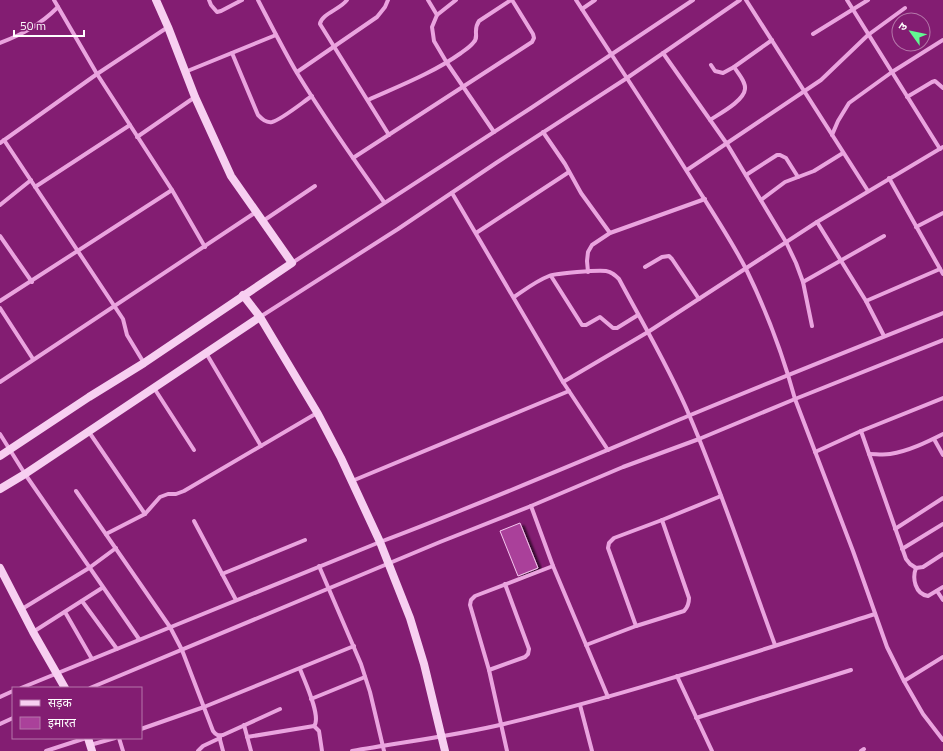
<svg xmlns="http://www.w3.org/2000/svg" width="943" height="751" viewBox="0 0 943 751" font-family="'Titillium Web','Noto Sans Devanagari',sans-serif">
<defs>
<filter id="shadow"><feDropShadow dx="4" dy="2.5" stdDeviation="1" flood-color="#0009"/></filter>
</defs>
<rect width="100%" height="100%" fill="#831d72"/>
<path fill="#aa419a" stroke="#f7c8f0" filter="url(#shadow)" d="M 520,523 L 538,568 L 518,576 L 500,531 Z"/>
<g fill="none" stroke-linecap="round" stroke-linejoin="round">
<g stroke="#eaa4df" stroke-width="4">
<path d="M 54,0 L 97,74 L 172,190 L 205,247"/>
<path d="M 209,0 L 211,5 L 217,12 L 221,11 L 242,0"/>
<path d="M 258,0 C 271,25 283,49 297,73 C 324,117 354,160 384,202"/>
<path d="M 347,0 C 341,9 321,14 320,24 L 389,135"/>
<path d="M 428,0 L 437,15"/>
<path d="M 456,0 L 437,15 L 432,27 L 434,41 L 447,63 L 494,132"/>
<path d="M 576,0 C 616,62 657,123 696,186 C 713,213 731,240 746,269 C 766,310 783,355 795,399 L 853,551 L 887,647 L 904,681 L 923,714 L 943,740"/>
<path d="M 746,0 L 868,191"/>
<path d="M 847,0 L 940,149"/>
<path d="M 582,9 L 595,0"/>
<path d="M 813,34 L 868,0"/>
<path d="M 0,43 C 23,34 40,25 58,7"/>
<path d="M 232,53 L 258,115 C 262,119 266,123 272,122 C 281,120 303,102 312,96"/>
<path d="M 663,53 L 727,144 L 786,242 L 796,263 L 803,282 L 812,326"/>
<path d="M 711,65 L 715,71 L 723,73 L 734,67 L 772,40"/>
<path d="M 185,72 L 276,35"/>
<path d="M 297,72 L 377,17 L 385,7 L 388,0"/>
<path d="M 907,97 L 932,82 L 935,81 L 943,88"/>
<path d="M 368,100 C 399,86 433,73 461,53 C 465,50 470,47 473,43 C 480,37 472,31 479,21 L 511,0"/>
<path d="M 710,120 C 719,114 744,101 745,89 C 746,82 738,73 734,67"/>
<path d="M 543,132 L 565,164 L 581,193 L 610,233"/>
<path d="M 832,135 L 838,121 L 849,103 L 892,72 L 943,40"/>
<path d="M 137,137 L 195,97"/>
<path d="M 4,140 L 123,319 L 127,335 L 144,363"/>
<path d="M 0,143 L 97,74 L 168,27"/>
<path d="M 353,158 L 532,42 L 534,38 L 533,34 L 512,0"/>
<path d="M 687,170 L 821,80 L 868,35 L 905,8"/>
<path d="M 746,175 L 777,155 L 780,155 L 786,158 L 798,177"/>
<path d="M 889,178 L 943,274"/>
<path d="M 35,187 L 130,125"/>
<path d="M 452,193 L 563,382 L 608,450"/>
<path d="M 761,200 L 785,182 L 814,171 L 843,153"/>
<path d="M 0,205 L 31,180"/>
<path d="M 263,221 L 315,186"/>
<path d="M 817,222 L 866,301 L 884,336"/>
<path d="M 916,227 L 943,213"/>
<path d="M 476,233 L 569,172"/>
<path d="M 0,236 L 32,282"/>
<path d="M 292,263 L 531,108 L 693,0"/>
<path d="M 645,267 L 662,257 L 669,256 L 672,259 L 699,299"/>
<path d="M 588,272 L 587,261 L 588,252 L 592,245 L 610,233 L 705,199"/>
<path d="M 551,276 L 582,325 L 586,325 L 600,317 L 613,328 L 617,328 L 638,315"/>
<path d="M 803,282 L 884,236"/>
<path d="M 514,297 C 526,289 536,281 549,276 C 557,273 597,270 606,271 C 612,272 615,275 619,279 C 643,324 670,369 690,417 C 722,492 747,569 775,645"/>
<path d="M 0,301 L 172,190"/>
<path d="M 866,301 L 940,269"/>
<path d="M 0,308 L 33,359"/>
<path d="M 260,317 L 398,229 L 496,163 L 627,78 L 740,0"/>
<path d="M 206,353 L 261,446"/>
<path d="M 0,382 L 256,212"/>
<path d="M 563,382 L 648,332 L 817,222 L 943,147"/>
<path d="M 154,388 L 194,450"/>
<path d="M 861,431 L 906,559 L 910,564 L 916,568 L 923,567 L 943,554"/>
<path d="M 89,432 L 145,514"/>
<path d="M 0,434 L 25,474 L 139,639"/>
<path d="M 934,439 L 943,455"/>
<path d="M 815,452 L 861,431 L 943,398"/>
<path d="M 869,454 C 876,454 883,455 890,454 C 909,451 927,442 943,434"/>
<path d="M 352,481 L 569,391"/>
<path d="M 76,491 L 170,627 L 182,650 L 213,731 C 216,735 218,736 223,735 L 280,709"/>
<path d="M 531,506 L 553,566 L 608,697"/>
<path d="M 194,521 L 236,600"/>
<path d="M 895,529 L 943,498"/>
<path d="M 106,534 L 145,514 L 160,497 L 168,494 L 176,494 L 184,491 L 317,413"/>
<path d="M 902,549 L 943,524"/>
<path d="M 319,566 L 361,664 L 370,692 L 384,751"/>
<path d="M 916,568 C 912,578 915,594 928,596 L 943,587"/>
<path d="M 222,574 L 305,540"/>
<path d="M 937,591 L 943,600"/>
<path d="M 82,601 L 117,649"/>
<path d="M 22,609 L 89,568 L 116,548"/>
<path d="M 65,612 L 92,659"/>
<path d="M 636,626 L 608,548 L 609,543 L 614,538 L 662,520 L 721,496"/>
<path d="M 33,632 L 102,588"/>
<path d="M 586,645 L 636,626 L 684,611 C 688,607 689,604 689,598 L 662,520"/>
<path d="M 489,670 L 525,657 L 528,654 L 529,649 L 505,584"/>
<path d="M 677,676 L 712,751"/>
<path d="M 904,681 L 943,657"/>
<path d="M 21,688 L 380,542 C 484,503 586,459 688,416 C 772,381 858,347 943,313"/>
<path d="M 90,688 L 440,542 L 531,506 L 623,467 L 699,439 L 795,399 L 943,340"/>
<path d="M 0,697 L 13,691"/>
<path d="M 311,699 L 365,677"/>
<path d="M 580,705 L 592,751"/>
<path d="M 696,718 L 851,670"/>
<path d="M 0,724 L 13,718"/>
<path d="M 244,725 L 251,751"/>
<path d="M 314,726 L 319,731 L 322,751"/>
<path d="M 141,729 L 204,707 L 354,646"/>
<path d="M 219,736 L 223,751"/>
<path d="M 247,737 L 314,726 C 322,717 304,680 300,669"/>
<path d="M 119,738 L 123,751"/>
<path d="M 90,745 L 115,738"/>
<path d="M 46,751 L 86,738"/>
<path d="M 198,751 L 203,746 L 220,738"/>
<path d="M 352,751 C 403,742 454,736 504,724 C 629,694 752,653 875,614"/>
<path d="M 507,751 L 489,670 L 470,605 L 471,600 L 475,596 L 553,566"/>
<path d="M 861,751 L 864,749"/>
</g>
<g stroke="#f7cff1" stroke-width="8">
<path d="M 243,295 L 260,317 L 318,414 L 341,458 L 380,542 L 410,618 L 424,664 L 445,751"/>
<path d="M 0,456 L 89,397 L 144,363 L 292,263 L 231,176 L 195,97 L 168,27 L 156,0"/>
<path d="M 0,489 L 25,474 L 260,317"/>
<path d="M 0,568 L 33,632 L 65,688"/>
<path d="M 88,738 L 92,751"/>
</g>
</g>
<rect x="12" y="687" width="130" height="52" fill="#831d72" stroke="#b577aa"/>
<rect x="20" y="700" width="20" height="6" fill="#f7cff1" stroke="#b577aa"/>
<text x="48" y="707" font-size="12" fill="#ffffff">सड़क</text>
<rect x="20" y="717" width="20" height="12" fill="#aa419a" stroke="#b577aa"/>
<text x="48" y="727" font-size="12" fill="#ffffff">इमारत</text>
<g transform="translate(911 32) rotate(303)"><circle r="19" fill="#831d72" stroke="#b577aa"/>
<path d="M0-3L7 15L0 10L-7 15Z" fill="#62f992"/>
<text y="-6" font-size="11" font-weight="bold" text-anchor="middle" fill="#ffffff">उ</text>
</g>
<path d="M14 30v6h70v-6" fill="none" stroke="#ffffff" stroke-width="2"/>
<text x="20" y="30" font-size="12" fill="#ffffff" stroke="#831d72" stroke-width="3" paint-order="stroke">50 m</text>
</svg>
